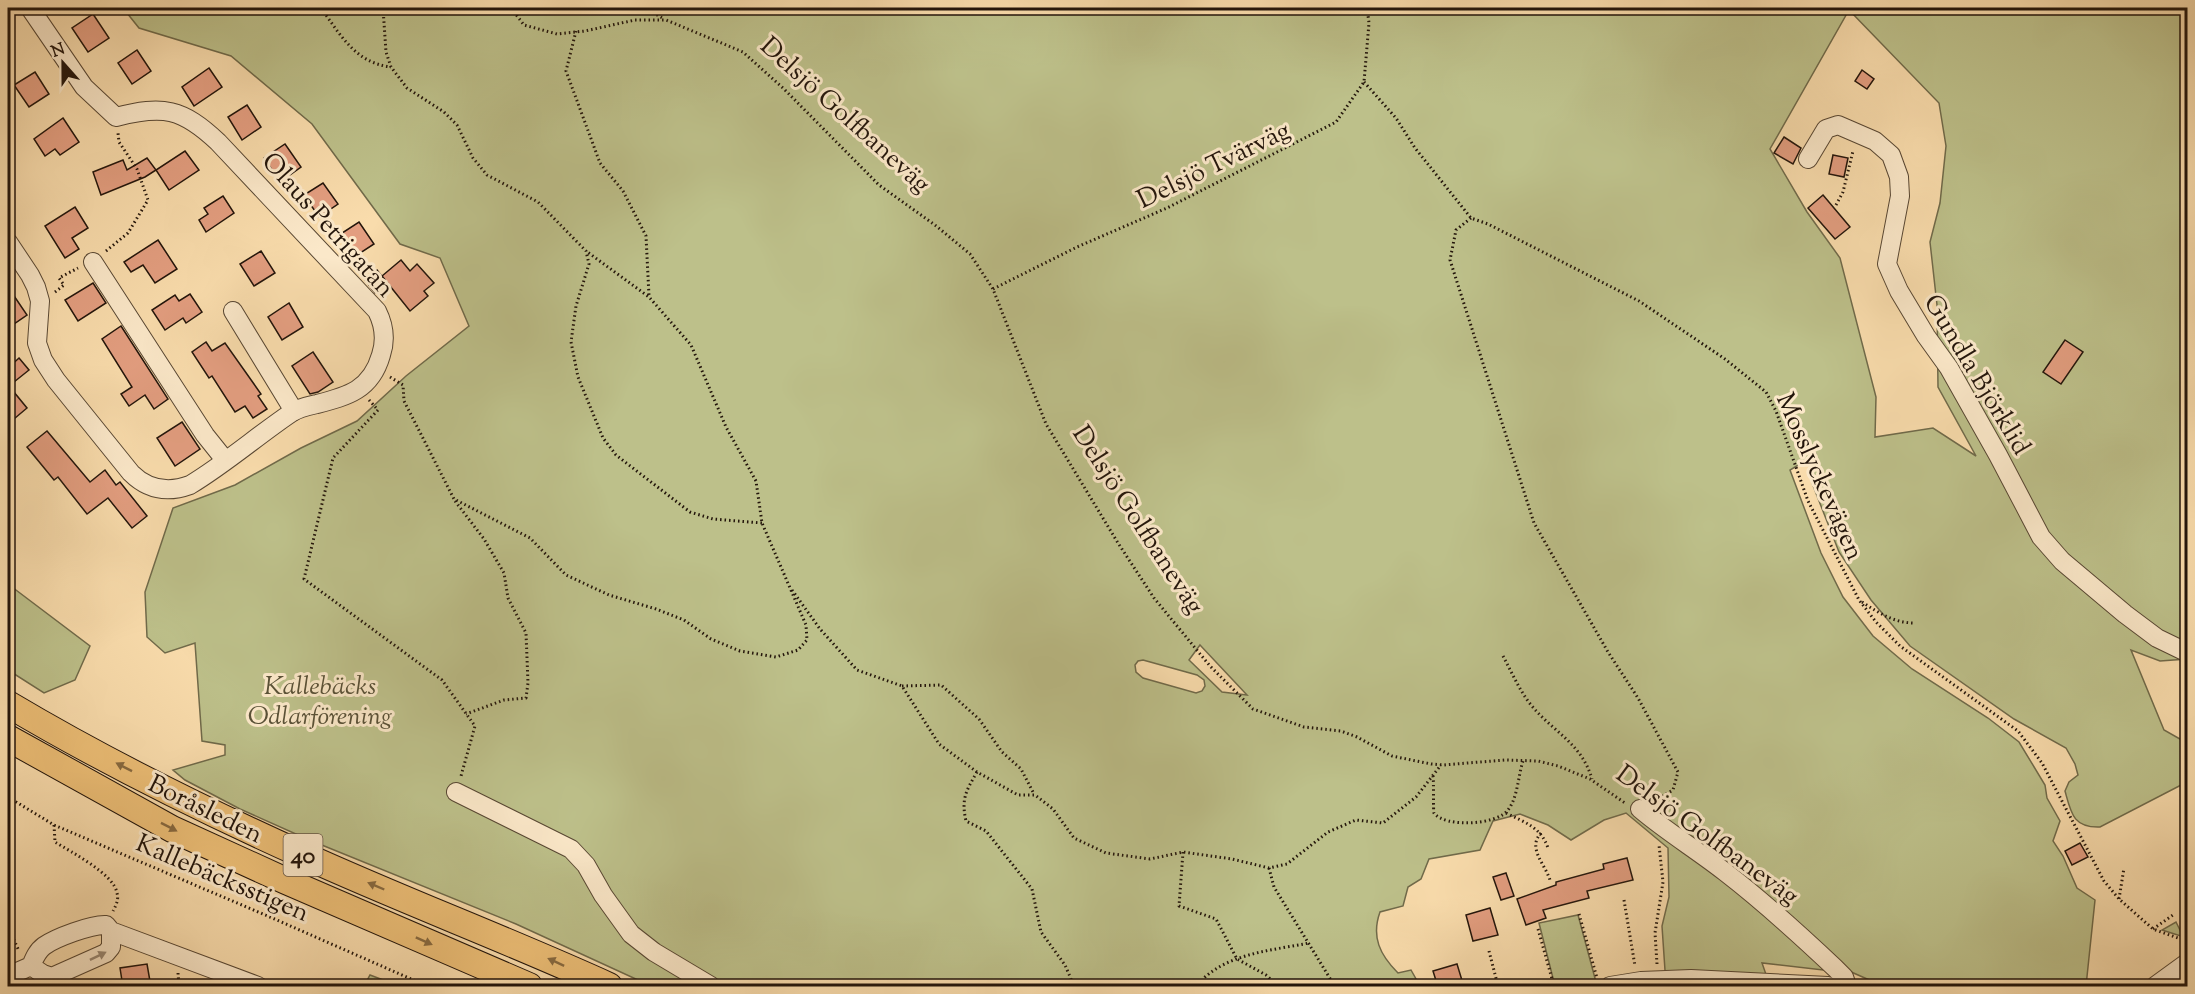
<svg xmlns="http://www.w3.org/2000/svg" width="2195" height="994" viewBox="0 0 2195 994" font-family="'Sorts Mill Goudy',serif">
<rect width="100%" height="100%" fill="#f9dcac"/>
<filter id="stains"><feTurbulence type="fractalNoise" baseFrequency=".00333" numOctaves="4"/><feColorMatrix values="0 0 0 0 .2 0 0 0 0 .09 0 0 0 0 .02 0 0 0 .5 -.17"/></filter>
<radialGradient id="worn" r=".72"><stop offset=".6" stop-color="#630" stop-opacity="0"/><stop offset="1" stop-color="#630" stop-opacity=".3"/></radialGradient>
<g fill="#bdc08a" stroke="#706a4a" stroke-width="1.5" fill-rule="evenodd">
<path d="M 123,8 L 2187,8 L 2187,659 L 2160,661 L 2131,650 L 2164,730 L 2187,743 L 2187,782 L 2100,827 C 2073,828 2071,813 2065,791 L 2069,782 L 2078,775 L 2075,764 L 2066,748 L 2014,719 L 1910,646 L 1871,600 L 1839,552 L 1812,483 L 1816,454 L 1790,470 L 1821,553 L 1843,597 L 1873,636 L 1912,669 L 1988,718 L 2019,742 L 2045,785 L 2047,798 L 2060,821 L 2053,841 L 2063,856 L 2077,888 L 2095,900 L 2086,986 L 1883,986 L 1849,971 L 1832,955 L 1823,970 L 1762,963 L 1770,986 L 1666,985 L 1662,926 L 1669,897 L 1668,848 L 1626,813 L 1604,820 L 1571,840 L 1548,825 L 1520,814 L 1493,821 L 1480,850 L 1429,859 L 1421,879 L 1408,887 L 1403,906 L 1380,912 C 1371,937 1380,955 1398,973 L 1411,970 L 1420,986 L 651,986 L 516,924 L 307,839 L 240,809 L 185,780 L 173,770 L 225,755 L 225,745 L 202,741 L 195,643 L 165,653 L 147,637 L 145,592 L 173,508 L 235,485 L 301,448 L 357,421 L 406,376 L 469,326 L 440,258 L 400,244 L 312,124 L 231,56 L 139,28 ZM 1849,10 L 1939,103 L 1946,146 L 1940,203 L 1930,242 L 1937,305 L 1938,387 L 1976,456 L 1933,428 L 1875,437 L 1876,397 L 1840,258 L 1807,212 L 1770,149 ZM 1200,645 L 1247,695 L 1222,692 L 1189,660 ZM 1143,660 L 1197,675 L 1204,680 L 1205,686 L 1202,691 L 1196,693 L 1143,678 L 1136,672 L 1135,665 L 1138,661 Z"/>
<path d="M 8,584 L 90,646 L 75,680 L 44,693 L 8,670 Z"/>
<path d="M 1578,915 L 1596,982 L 1583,986 L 1555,986 L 1539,923 Z"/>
<path d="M 2176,922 L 2181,932 L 2187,929 L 2187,938 L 2162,930 Z"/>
<path d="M 370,975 L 399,986 L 364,986 Z"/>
</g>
<g fill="#e39e80" stroke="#23150b" stroke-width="1.5">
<path d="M 93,14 L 109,38 L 88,52 L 72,28 Z"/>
<path d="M 137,50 L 151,71 L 132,84 L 118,63 Z"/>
<path d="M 209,68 L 222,87 L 194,106 L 182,87 Z"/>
<path d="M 1862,70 L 1874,79 L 1867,89 L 1855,81 Z"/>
<path d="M 35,72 L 49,94 L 29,107 L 14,85 Z"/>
<path d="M 247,105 L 261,127 L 242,140 L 228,117 Z"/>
<path d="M 63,118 L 79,142 L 60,155 L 55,149 L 45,156 L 34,139 Z"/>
<path d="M 1784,137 L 1801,148 L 1793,164 L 1774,153 Z"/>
<path d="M 285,144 L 301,167 L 280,182 L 264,158 Z"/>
<path d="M 185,151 L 199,170 L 169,190 L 156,170 Z"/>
<path d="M 1833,155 L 1848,158 L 1844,177 L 1829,174 Z"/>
<path d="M 147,158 L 156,170 L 145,177 L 101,195 L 93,172 L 123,160 L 127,170 Z"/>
<path d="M 323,183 L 338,204 L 319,217 L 304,195 Z"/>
<path d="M 1823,195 L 1850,227 L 1835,239 L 1808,208 Z"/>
<path d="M 223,196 L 234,213 L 206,232 L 199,220 L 208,214 L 204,208 Z"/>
<path d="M 75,207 L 88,228 L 72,238 L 79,249 L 65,258 L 45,226 Z"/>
<path d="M 359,222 L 374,244 L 354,257 L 339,235 Z"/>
<path d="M 158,240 L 177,269 L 155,283 L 143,265 L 131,272 L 124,262 Z"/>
<path d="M 261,251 L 275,273 L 254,286 L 240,264 Z"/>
<path d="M 401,260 L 410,271 L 417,264 L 434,283 L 424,291 L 428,296 L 410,311 L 382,276 Z"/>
<path d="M 377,270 L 387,283 L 375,293 L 365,280 Z"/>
<path d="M 93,283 L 106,303 L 78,321 L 65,300 Z"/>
<path d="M 8,287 L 27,315 L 8,328 Z"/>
<path d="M 190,294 L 202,312 L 186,323 L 183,318 L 165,330 L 152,310 L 175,295 L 179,301 Z"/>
<path d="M 289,303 L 303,327 L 282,340 L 268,317 Z"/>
<path d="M 121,326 L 168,399 L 154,409 L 145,395 L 129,406 L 121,394 L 132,387 L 102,339 Z"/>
<path d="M 2065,340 L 2083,352 L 2061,384 L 2043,372 Z"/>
<path d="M 206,342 L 212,351 L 225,343 L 261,394 L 258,396 L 267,409 L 253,418 L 245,406 L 235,412 L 212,376 L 209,378 L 192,352 Z"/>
<path d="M 313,352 L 333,382 L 318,392 L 310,394 L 292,366 Z"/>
<path d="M 19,358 L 29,370 L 9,386 L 27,408 L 8,424 L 8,368 Z"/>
<path d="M 182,422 L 200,449 L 175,466 L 157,438 Z"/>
<path d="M 47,431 L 90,482 L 105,470 L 116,485 L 120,482 L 147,516 L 132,528 L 108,498 L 87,514 L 58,477 L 54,480 L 27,447 Z"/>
<path d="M 2080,843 L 2088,857 L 2072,865 L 2065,851 Z"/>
<path d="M 1627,858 L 1633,880 L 1587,891 L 1589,898 L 1543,910 L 1546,918 L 1526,925 L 1517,899 L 1556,885 L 1556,882 L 1604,869 L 1603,864 Z"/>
<path d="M 1506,873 L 1514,896 L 1501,900 L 1493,877 Z"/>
<path d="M 1490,908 L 1498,935 L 1473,941 L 1466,915 Z"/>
<path d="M 147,964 L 151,987 L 123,987 L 120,968 Z"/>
<path d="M 1457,964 L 1464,987 L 1438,987 L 1433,971 Z"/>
</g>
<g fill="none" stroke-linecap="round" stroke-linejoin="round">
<g stroke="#584733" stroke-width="20">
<g id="minor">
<path d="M 1808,159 L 1826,129 L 1838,125 L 1875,141 L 1891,155 L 1899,177 L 1900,196 L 1887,264 L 1899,291 L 1926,336 L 1949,368 L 1998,455 L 2041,537 L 2062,561 L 2125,614 L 2157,638 L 2188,653"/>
<path d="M 8,242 L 30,275 L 36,287 L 40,301 L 37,343 L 43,360 L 56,380 L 131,473 C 148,490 168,493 190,485 C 225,464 257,436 291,413 C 298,408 308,406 317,404 C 348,396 371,390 381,355 C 386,340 384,325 377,311 L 218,142 C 182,108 163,105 116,117 L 84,87 L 30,8"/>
<path d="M 93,262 L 205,435 L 225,460"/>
<path d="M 233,311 L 294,411"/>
<path d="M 456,792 L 571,849 L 586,865 L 603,895 L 631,934 L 654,952 L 711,986"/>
<path d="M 1640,809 C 1667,832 1697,850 1725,872 C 1764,902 1800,935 1835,968 L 1844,977 L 1847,986"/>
<path d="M 31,966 L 43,974 L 52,977 L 106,953 L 111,947 L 111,931"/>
<path d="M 8,976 L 31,966 C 34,959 37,951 44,946 C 55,938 92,924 106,925 L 111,931 L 258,986"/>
<path d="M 1610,986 L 1641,981 L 1691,979 L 1828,986"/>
<path d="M 2155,986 L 2188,962"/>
</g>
</g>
<g stroke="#23150b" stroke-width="28">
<g id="highway">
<path d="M 8,704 C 102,760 203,810 303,855 C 404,901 508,940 609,986"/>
<path d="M 8,738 L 172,829 L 286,881 L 529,986"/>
</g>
</g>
<g stroke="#23150b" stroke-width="3" stroke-dasharray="1.5 3" stroke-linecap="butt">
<path d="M 321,8 C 340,34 355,63 391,67"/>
<path d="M 383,8 L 386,52 L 391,67 L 407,88 L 444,112 L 457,125 L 473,158 L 487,175 L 538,202 L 586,251 L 589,264 L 576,306 L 571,342 L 578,377 L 603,438 L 616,455 L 690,512 L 713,519 L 762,523"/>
<path d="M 511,8 L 524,25 L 557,34 L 585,31 L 635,20 L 666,20 L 743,52 L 784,89 L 879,185 L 935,225 L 970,254 L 993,289 L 1046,424 L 1118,543 L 1154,598 L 1210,666 L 1253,709 L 1304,727 L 1341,731 L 1357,737 L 1392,756 L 1431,764 L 1443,765 L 1505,760 L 1538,761 L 1558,766 L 1590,779 L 1625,803"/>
<path d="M 645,8 L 664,19"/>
<path d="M 576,31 L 566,71 L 600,163 L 623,191 L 646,236 L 649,296"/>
<path d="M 1364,82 L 1396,118 L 1415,148 L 1471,218 L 1488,224 L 1639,301 L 1725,359 L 1766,392 L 1776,411 L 1808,501 L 1859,600 L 1876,622 L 1900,646 L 2018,731 L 2042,763 L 2104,881 L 2119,899 L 2153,929 L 2186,941 L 2188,944"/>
<path d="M 1836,205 L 1843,192 L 1853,151"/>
<path d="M 1471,218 L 1456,230 L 1450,260 L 1534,523 L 1608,652 L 1638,698 L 1678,772 L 1673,790 L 1654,801"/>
<path d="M 106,251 L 128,233 L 148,200 L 137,169 L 119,142 L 118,133"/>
<path d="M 993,289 L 1077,247 L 1167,208 L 1336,122 L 1364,82 L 1369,23 L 1367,8"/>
<path d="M 55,292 L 64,285 L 59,278 L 78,268"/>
<path d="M 390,377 L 403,385 L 404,401 L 454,499 L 530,538 L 566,575 L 609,595 L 656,609 L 684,620 L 711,639 L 740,651 L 776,657 L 798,650 L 807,640 L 806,625 L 762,523 L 756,481 L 726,427 L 691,345 L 649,297 L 586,251"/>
<path d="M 369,400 L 378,410 L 333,458 L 304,579 L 442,680 L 475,726 L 461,776"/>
<path d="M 455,501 L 484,539 L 504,573 L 508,598 L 526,633 L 528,683 L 526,698 L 504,700 L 466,714"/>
<path d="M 792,590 L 820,629 L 857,670 L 902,686 L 939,744 L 977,772 L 1018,795 L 1035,795 L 1053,809 L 1074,838 L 1106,853 L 1150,859 L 1183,852 L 1232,859 L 1269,868 L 1287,864 L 1328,832 L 1356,820 L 1383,823 L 1416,797 L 1441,765"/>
<path d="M 1862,602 C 1879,613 1894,623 1915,623"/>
<path d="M 1503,656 C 1511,671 1518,687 1528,701 C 1549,730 1581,741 1592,779"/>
<path d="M 902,686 L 941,685 L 979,719 L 1002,752 L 1021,769 L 1034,794"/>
<path d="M 977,772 C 966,791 961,799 966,821 L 986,831 L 1032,889 L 1041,932 L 1065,965 L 1074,986"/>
<path d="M 1433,776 C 1434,782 1433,811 1434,813 C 1445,828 1497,825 1508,810 C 1518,797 1518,776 1523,761"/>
<path d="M 8,797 L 54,825 L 270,917 L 427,986"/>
<path d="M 1506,813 C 1524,822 1541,827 1548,848"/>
<path d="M 54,825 L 55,842 C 71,852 114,874 117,893 C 119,900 116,905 113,911"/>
<path d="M 1541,833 C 1527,848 1545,864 1550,880"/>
<path d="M 1183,852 L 1179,906 L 1216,919 L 1237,959 L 1266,975 L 1278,986"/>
<path d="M 1269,868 L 1274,887 L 1331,980 L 1333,986"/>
<path d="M 2119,899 L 2124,868"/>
<path d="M 1624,900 L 1635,966"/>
<path d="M 1579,914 L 1597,978"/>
<path d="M 8,927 L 19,951"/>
<path d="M 1538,929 L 1554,986"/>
<path d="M 2153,929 L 2173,915"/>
<path d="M 1489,951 L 1498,986"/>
<path d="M 1657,964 L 1655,933 L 1663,882 L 1659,845"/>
<path d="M 178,973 L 179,986"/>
<path d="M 1202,986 L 1204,978 C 1231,953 1274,950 1309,943"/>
<path d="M 1587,986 L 1596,984"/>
</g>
<use href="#minor" stroke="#fbe8c9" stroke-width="18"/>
<use href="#highway" stroke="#ecbe76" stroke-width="26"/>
</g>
<defs><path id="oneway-solid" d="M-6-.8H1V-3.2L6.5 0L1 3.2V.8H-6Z" transform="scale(1.5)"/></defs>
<g fill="#886a40">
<use href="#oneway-solid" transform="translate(124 767) rotate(-153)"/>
<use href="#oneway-solid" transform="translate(169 827) rotate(27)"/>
<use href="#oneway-solid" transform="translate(376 886) rotate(-157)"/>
<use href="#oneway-solid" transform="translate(424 941) rotate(24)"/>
<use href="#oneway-solid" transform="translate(556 962) rotate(-155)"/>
</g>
<use fill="#9a8974" href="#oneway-solid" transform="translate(98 956) rotate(-26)"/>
<g text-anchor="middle" stroke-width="6" stroke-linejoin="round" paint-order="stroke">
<rect fill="#fbe8c9" stroke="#645444" stroke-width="1.5" x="283.5" y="834" width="39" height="42" rx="4.5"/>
<g font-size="24" font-weight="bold" fill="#23150b">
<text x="303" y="863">40</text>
</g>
<g font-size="26" fill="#23150b" stroke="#fbe8c9">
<text transform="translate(846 114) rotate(42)" y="9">Delsjö Golfbaneväg</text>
<text transform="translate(1213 164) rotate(-26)" y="9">Delsjö Tvärväg</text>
<text transform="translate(329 224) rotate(48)" y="9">Olaus Petrigatan</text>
<text transform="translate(1978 374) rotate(59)" y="9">Gundla Björklid</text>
<text transform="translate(1821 476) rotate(66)" y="9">Mosslyckevägen</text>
<text transform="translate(1139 519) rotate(57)" y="9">Delsjö Golfbaneväg</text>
<text transform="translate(206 808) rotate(26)" y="9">Boråsleden</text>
<text transform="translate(1708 834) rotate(36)" y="9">Delsjö Golfbaneväg</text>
<text transform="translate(223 877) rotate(23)" y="9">Kallebäcksstigen</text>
</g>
<g font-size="26" font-style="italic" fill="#595137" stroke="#fbe8c9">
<text x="320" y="694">Kallebäcks<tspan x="320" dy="30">Odlarförening</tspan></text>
</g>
</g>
<rect width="2195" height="994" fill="none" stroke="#f9dcac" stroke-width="30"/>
<rect x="9" y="9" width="2177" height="976" fill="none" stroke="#23150b" stroke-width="3"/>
<rect x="15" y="15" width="2165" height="964" fill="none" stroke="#23150b" stroke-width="1.5"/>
<g transform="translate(63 63) rotate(339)" stroke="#fbe8c9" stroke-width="4.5" paint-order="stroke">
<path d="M0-4.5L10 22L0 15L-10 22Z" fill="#23150b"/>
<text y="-9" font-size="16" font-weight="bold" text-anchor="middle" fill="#23150b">N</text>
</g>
<rect width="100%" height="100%" filter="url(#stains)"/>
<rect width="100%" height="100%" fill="url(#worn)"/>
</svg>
